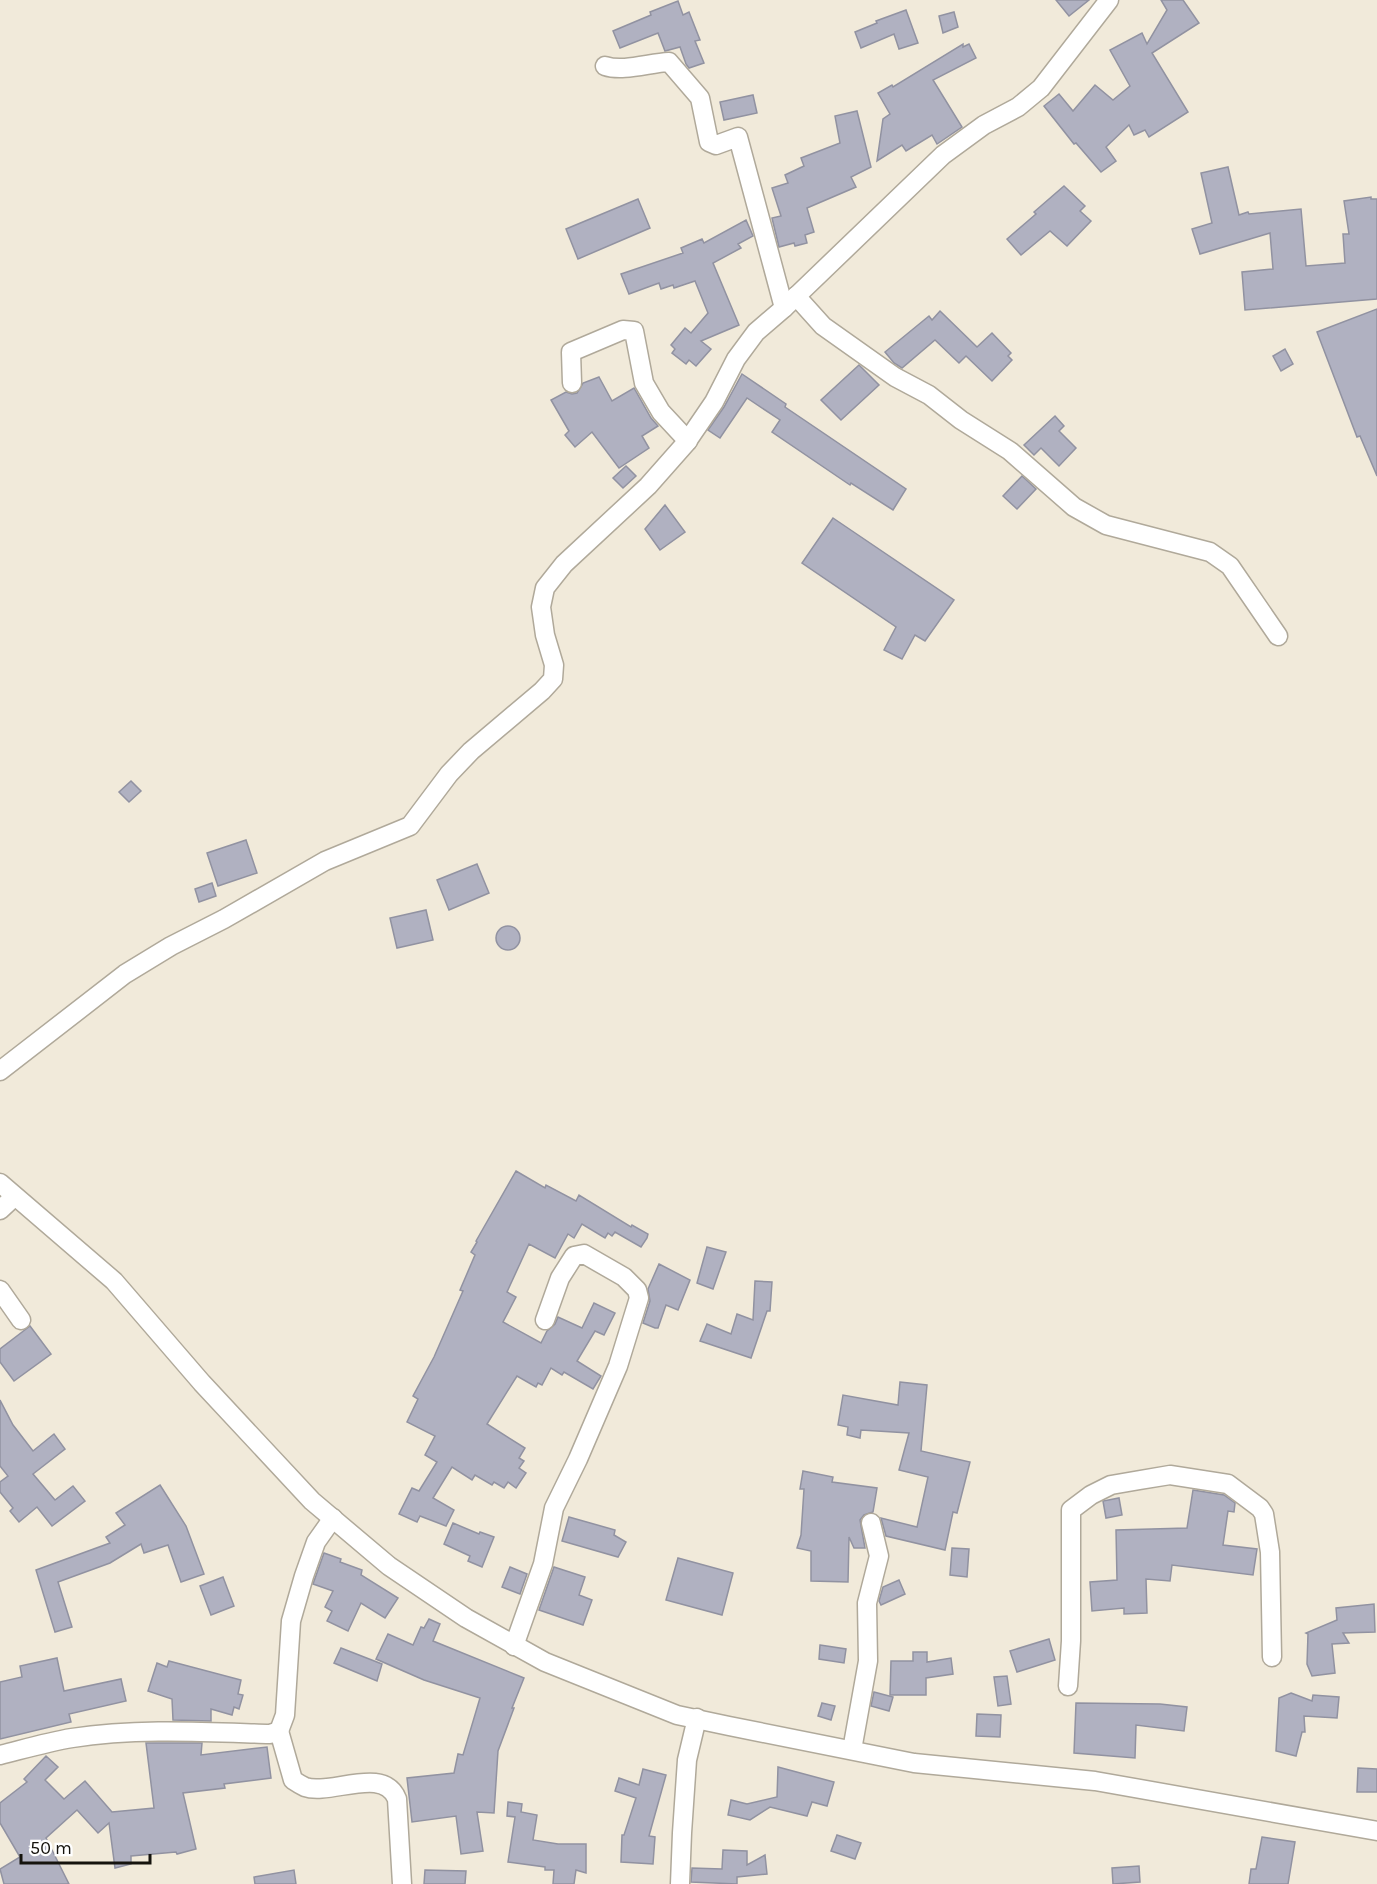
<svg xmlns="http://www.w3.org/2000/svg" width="1377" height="1884" viewBox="0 0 1377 1884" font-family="Karla,sans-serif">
<rect width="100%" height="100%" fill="#f1eada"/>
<g fill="#b0b1c1" stroke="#9192a1" stroke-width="1.5">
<path d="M 1056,0 L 1089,0 L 1069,16 Z"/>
<path d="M 1161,0 L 1183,0 L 1199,23 L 1152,53 L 1188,112 L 1149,137 L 1145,130 L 1134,135 L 1129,125 L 1106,147 L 1116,161 L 1101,172 L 1076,143 L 1074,144 L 1044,106 L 1059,94 L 1073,111 L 1095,85 L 1113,100 L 1130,86 L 1110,50 L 1142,33 L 1147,44 L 1167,10 Z"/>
<path d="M 678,1 L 683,15 L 689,12 L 700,40 L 695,41 L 704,63 L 689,68 L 686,64 L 680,47 L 665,51 L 658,33 L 620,48 L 613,31 L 651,15 L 650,12 Z"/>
<path d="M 906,10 L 918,43 L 899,49 L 894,34 L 861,48 L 855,32 L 877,23 L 876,21 Z"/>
<path d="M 954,12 L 958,27 L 943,33 L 939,16 Z"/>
<path d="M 963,44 L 963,47 L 969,44 L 976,58 L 933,80 L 962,127 L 937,144 L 932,135 L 906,151 L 902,145 L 877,161 L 883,119 L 890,114 L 878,93 L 892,85 L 893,87 Z"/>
<path d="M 753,95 L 757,113 L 724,120 L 720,102 Z"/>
<path d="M 857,111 L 871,167 L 851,177 L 856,187 L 807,208 L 814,232 L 805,235 L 807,243 L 795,246 L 794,243 L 779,247 L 772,218 L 781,216 L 772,188 L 788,183 L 785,175 L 804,166 L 801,158 L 840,143 L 835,116 Z"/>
<path d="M 1228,167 L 1239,215 L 1248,212 L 1249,214 L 1301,209 L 1306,266 L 1345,263 L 1343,234 L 1349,234 L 1344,201 L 1371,197 L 1371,199 L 1377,199 L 1377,299 L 1245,310 L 1242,272 L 1273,269 L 1270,233 L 1200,254 L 1192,229 L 1212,223 L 1201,173 Z"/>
<path d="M 1064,186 L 1085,206 L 1080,211 L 1091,221 L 1067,246 L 1050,231 L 1021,255 L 1007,239 L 1036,214 L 1034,212 Z"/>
<path d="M 638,199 L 650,228 L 578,259 L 566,229 Z"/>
<path d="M 746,220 L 753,236 L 738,244 L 741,248 L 713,263 L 739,325 L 701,341 L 711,349 L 696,366 L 689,360 L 686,364 L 672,353 L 675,349 L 671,345 L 685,328 L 691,333 L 708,313 L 695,281 L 674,288 L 673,285 L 661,289 L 659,283 L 629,294 L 621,274 L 683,253 L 681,248 L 702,239 L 704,243 Z"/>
<path d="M 1377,309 L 1377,476 L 1360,436 L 1357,437 L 1317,332 Z"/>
<path d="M 940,311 L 977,347 L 992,333 L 1011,353 L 1008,356 L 1012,360 L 992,381 L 966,356 L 959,363 L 935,340 L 902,368 L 894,363 L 885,352 L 929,316 L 932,320 Z"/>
<path d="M 1285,349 L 1293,364 L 1281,371 L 1273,356 Z"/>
<path d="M 859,365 L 879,385 L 841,420 L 821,400 Z"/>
<path d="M 742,374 L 786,404 L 785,407 L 906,489 L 893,510 L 851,483 L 850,485 L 772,432 L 780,420 L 747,398 L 720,438 L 708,430 L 724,407 Z"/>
<path d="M 599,377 L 612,401 L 634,388 L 651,418 L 658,426 L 642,436 L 649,448 L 619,468 L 592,432 L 575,447 L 565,435 L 569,431 L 551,400 L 566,392 L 572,394 L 577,393 L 583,383 Z"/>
<path d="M 1055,416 L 1064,426 L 1059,431 L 1076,448 L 1059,466 L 1041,448 L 1034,455 L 1024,445 Z"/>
<path d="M 626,466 L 636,476 L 623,488 L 613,478 Z"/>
<path d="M 1022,476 L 1036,489 L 1017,509 L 1003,496 Z"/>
<path d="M 665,505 L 685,532 L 660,550 L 645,529 Z"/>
<path d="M 833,518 L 954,600 L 925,641 L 915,635 L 902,659 L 884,650 L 896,627 L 802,563 Z"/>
<path d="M 131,781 L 141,791 L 129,802 L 119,792 Z"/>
<path d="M 246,840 L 257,873 L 218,886 L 207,853 Z"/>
<path d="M 477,864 L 489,893 L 449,910 L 437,880 Z"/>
<path d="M 212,883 L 216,896 L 199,902 L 195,889 Z"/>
<path d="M 426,910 L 433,940 L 397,948 L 390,918 Z"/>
<circle cx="508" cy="938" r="12"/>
<path d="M 516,1171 L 545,1188 L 546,1185 L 576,1201 L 579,1195 L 631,1227 L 632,1225 L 648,1234 L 647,1238 L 641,1247 L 615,1232 L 612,1236 L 608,1233 L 605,1238 L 582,1224 L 574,1238 L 568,1234 L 555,1258 L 529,1244 L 507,1292 L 516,1297 L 503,1322 L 541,1343 L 547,1331 L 555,1324 L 558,1317 L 582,1328 L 594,1303 L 615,1313 L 604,1335 L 595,1331 L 577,1361 L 601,1376 L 593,1389 L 564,1372 L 562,1375 L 551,1368 L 542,1385 L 538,1383 L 536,1387 L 517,1376 L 487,1424 L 525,1448 L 519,1458 L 524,1461 L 519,1468 L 526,1473 L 516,1488 L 508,1482 L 504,1488 L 494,1482 L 492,1485 L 475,1475 L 472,1480 L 452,1467 L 433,1498 L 454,1510 L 446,1526 L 420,1516 L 417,1522 L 399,1514 L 412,1488 L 419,1491 L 437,1462 L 425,1455 L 435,1436 L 407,1422 L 418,1399 L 413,1396 L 434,1357 L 463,1291 L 460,1290 L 475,1255 L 471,1252 L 477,1242 L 476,1241 Z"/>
<path d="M 707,1247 L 726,1252 L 713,1289 L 697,1283 Z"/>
<path d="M 659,1264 L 690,1280 L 678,1310 L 666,1305 L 658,1328 L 655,1328 L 643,1323 L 650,1301 L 648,1289 Z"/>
<path d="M 755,1281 L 772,1282 L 770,1311 L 767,1311 L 751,1358 L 700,1341 L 707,1324 L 731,1334 L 737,1314 L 753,1320 Z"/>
<path d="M 30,1326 L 51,1354 L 14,1381 L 0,1362 L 0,1349 Z"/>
<path d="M 900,1382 L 927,1385 L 921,1451 L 970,1462 L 957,1513 L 953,1512 L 945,1550 L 886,1536 L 881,1518 L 917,1527 L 928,1477 L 899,1470 L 909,1433 L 861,1430 L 860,1438 L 847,1435 L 848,1427 L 838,1425 L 843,1395 L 898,1405 Z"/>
<path d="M 0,1400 L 13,1425 L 33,1451 L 54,1434 L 65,1449 L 33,1474 L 55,1500 L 73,1486 L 85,1501 L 52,1526 L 37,1507 L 19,1522 L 10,1511 L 13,1508 L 0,1492 L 0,1482 L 8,1476 L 0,1466 Z"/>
<path d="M 803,1471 L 833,1477 L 832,1482 L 877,1488 L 873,1512 L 864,1515 L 860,1520 L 865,1548 L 854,1548 L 849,1537 L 848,1582 L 811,1581 L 811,1551 L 797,1548 L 801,1535 L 804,1489 L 800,1489 Z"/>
<path d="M 160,1485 L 186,1526 L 204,1574 L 181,1582 L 168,1545 L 144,1553 L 141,1544 L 110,1563 L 58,1582 L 72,1627 L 55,1632 L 36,1570 L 110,1543 L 106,1537 L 125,1525 L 116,1513 Z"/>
<path d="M 1193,1490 L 1224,1495 L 1235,1503 L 1234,1512 L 1228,1511 L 1223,1545 L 1257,1549 L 1253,1575 L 1172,1565 L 1170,1581 L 1146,1579 L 1147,1613 L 1124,1614 L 1124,1608 L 1092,1611 L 1090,1582 L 1117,1580 L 1116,1530 L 1187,1528 Z"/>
<path d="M 1119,1498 L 1122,1515 L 1106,1518 L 1103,1501 Z"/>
<path d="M 569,1517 L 615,1530 L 614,1535 L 626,1542 L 618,1557 L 562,1541 Z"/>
<path d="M 453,1523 L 479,1534 L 480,1532 L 494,1537 L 482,1567 L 468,1561 L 470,1556 L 444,1544 Z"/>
<path d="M 952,1548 L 969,1549 L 967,1577 L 950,1575 Z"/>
<path d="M 324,1553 L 341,1559 L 340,1562 L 362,1570 L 361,1575 L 398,1598 L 385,1618 L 361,1603 L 348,1631 L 327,1621 L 332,1611 L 325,1607 L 333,1591 L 313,1584 Z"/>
<path d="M 678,1558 L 733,1573 L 722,1615 L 666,1600 Z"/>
<path d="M 510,1567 L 527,1574 L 520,1594 L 502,1587 Z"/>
<path d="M 554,1567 L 585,1577 L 579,1595 L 592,1600 L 583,1625 L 539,1610 Z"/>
<path d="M 223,1577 L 234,1606 L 211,1615 L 200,1586 Z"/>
<path d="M 899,1580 L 905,1594 L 881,1605 L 879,1601 L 883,1587 Z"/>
<path d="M 1374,1604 L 1375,1632 L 1343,1633 L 1349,1643 L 1332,1644 L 1335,1673 L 1312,1676 L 1307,1664 L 1308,1634 L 1306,1633 L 1337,1620 L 1336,1608 Z"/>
<path d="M 429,1619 L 440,1624 L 433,1641 L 524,1678 L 512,1708 L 514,1708 L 498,1751 L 494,1813 L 477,1812 L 483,1851 L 461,1854 L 456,1816 L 412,1822 L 407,1778 L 454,1773 L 458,1754 L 463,1755 L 480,1698 L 424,1680 L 376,1659 L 388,1634 L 413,1645 L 421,1627 L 424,1628 Z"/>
<path d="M 1049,1639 L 1055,1660 L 1017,1672 L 1010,1651 Z"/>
<path d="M 820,1645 L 846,1649 L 844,1663 L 819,1659 Z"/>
<path d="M 341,1648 L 382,1664 L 377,1681 L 334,1663 Z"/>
<path d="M 913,1652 L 927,1652 L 927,1662 L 951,1658 L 953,1674 L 926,1678 L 926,1695 L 890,1695 L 891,1661 L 913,1661 Z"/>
<path d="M 57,1658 L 64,1691 L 121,1679 L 126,1701 L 69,1714 L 71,1722 L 0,1739 L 0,1682 L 22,1677 L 20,1666 Z"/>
<path d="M 169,1661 L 241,1680 L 238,1694 L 243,1695 L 239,1709 L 234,1707 L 232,1715 L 211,1709 L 211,1721 L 173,1720 L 172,1699 L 148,1691 L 157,1663 L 167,1667 Z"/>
<path d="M 1007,1676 L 1011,1704 L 998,1706 L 994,1677 Z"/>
<path d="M 874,1692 L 893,1697 L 889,1711 L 871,1706 Z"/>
<path d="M 1291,1693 L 1312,1701 L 1313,1695 L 1339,1697 L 1337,1718 L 1304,1716 L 1305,1732 L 1302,1732 L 1296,1756 L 1276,1751 L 1279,1698 Z"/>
<path d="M 822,1703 L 835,1706 L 831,1720 L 818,1716 Z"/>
<path d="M 1076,1703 L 1160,1704 L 1187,1707 L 1184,1731 L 1136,1725 L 1135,1758 L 1074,1753 Z"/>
<path d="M 977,1714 L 1001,1715 L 1000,1737 L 976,1736 Z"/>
<path d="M 146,1743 L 202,1743 L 201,1755 L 267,1747 L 271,1778 L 224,1784 L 225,1788 L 183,1793 L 196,1849 L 177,1854 L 176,1852 L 131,1856 L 131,1864 L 115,1868 L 109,1823 L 98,1833 L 77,1810 L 46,1838 L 69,1884 L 4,1884 L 0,1869 L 20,1857 L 0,1823 L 0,1803 L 27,1782 L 24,1779 L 46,1756 L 58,1767 L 45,1780 L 64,1799 L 85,1781 L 112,1812 L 154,1808 Z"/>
<path d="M 778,1767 L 834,1782 L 827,1806 L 812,1802 L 807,1816 L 770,1807 L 750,1820 L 728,1815 L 731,1800 L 747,1804 L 777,1797 Z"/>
<path d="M 1358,1768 L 1377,1769 L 1377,1792 L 1357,1792 Z"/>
<path d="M 643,1769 L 666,1775 L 649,1836 L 655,1837 L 653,1864 L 621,1862 L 622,1835 L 624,1835 L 636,1798 L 615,1791 L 619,1778 L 639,1785 Z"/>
<path d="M 508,1802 L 522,1804 L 521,1812 L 537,1815 L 533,1840 L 558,1844 L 586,1844 L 586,1873 L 576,1870 L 574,1884 L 553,1884 L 554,1870 L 545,1870 L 545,1867 L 508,1862 L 515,1817 L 507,1816 Z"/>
<path d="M 837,1835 L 861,1843 L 855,1859 L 831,1851 Z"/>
<path d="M 1262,1837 L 1295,1842 L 1288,1884 L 1249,1884 L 1251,1869 L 1256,1869 Z"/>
<path d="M 723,1850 L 747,1851 L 747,1865 L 765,1855 L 767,1874 L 737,1877 L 737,1884 L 691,1882 L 692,1868 L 722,1869 Z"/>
<path d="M 1139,1866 L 1140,1882 L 1113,1884 L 1112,1868 Z"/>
<path d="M 294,1870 L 296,1884 L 255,1884 L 254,1877 Z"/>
<path d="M 425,1870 L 466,1871 L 465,1884 L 424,1884 Z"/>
</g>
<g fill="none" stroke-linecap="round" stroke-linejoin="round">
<g stroke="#b0a99a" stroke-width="21">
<g id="minor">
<path d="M 605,66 C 623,72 649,63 669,62 L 700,98 L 709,142 L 716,145 L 738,137 L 784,308"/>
<path d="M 796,296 L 823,326 L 895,377 L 929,395 L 961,420 L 1010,451 L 1074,507 L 1106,525 L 1210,552 L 1230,566 L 1278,636"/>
<path d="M 572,383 L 571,352 L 623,330 L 634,331 L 644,383 L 661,412 L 688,441"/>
<path d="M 0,1071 L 125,974 L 171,946 L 224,919 L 325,861 L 410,826 L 449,774 L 471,751 L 542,691 L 553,679 L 554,665 L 545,635 L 541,607 L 545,588 L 564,564 L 648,486 L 686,443 L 714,402 L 736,359 L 756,332 L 784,308 L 943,155 L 984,125 L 1018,107 L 1041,88 L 1109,0"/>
<path d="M 0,1183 L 114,1281 L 202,1383 L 312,1501 L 389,1566 L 466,1618 L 545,1662 L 677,1715 L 729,1726 L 914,1763 L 1095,1781 L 1377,1831"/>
<path d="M 0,1210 L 14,1197"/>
<path d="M 0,1290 L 21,1320"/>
<path d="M 514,1646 L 543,1564 L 554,1508 L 578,1459 L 618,1366 L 639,1298 L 637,1290 L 624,1277 L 584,1254 L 574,1256 L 560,1278 L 545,1320"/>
<path d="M 1068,1686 L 1071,1641 L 1071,1510 L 1091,1495 L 1111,1485 L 1140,1480 L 1170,1475 L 1228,1484 L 1260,1508 L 1264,1514 L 1270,1552 L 1272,1657"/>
<path d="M 279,1731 L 293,1780 C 296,1782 301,1785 305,1787 C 330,1796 384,1765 397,1799 L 402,1884"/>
<path d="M 852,1750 L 868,1661 L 867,1603 L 879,1556 L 871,1523"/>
<path d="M 0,1755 C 24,1749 48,1742 72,1738 C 137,1728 204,1732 270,1734 L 279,1731 L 285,1715 L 291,1621 L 304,1576 L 316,1542 L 333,1518"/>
<path d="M 680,1884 L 682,1833 L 687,1760 L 697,1718"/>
</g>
</g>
<use href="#minor" stroke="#fff" stroke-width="18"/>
</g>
<path d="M21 1854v9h129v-9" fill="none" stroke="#15130d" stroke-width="3"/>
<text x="30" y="1854" font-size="18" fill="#15130d" stroke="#ffffff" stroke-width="4.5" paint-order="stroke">50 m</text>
</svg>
